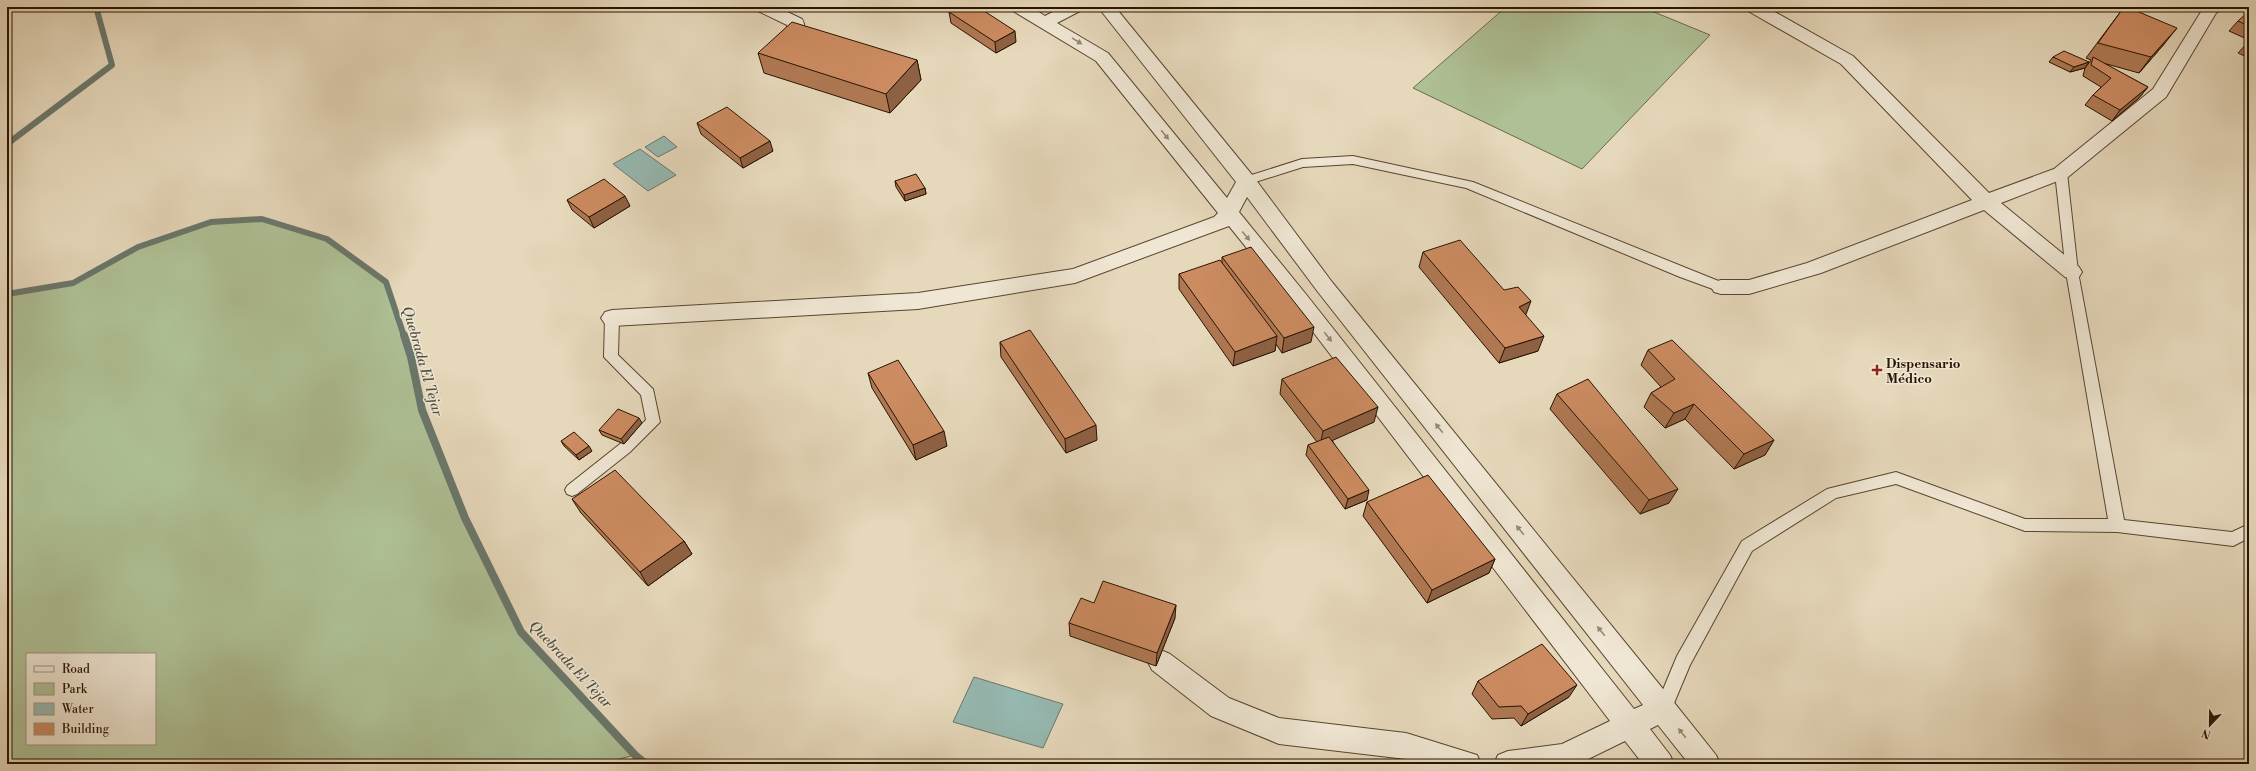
<svg xmlns="http://www.w3.org/2000/svg" width="2256" height="771" viewBox="0 0 2256 771" font-family="'Libre Bodoni',serif">
<rect width="100%" height="100%" fill="#e6d8bb"/>
<filter id="stains"><feTurbulence type="fractalNoise" baseFrequency=".005" numOctaves="4"/><feColorMatrix values="0 0 0 0 .2 0 0 0 0 .09 0 0 0 0 .02 0 0 0 .5 -.17"/></filter>
<radialGradient id="worn" r=".72"><stop offset=".6" stop-color="#630" stop-opacity="0"/><stop offset="1" stop-color="#630" stop-opacity=".3"/></radialGradient>
<g fill="#aec095" stroke="#6b6a4a" fill-rule="evenodd">
<path d="M 1506,7 L 1642,7 L 1710,35 L 1582,169 L 1413,88 Z"/>
<path d="M 262,219 L 327,239 L 386,282 L 411,357 L 422,410 L 465,518 L 521,632 L 635,755 L 599,764 L 7,764 L 7,294 L 73,283 L 138,247 L 211,222 ZM 27,654 L 155,654 L 155,744 L 27,744 Z"/>
</g>
<g fill="#96b9b2" stroke="#6a776b">
<path d="M 664,136 L 677,147 L 658,157 L 645,147 Z"/>
<path d="M 640,149 L 676,175 L 648,191 L 613,164 Z"/>
<path d="M 974,677 L 1063,704 L 1043,748 L 953,722 Z"/>
</g>
<g fill="none" stroke-linecap="round" stroke-linejoin="round">
<g stroke="#6a776b" stroke-width="6">
<path d="M 7,144 L 112,65 L 96,7"/>
<path d="M 7,294 L 73,283 L 138,247 L 211,222 L 262,219 L 327,239 L 386,282 L 404,336"/>
</g>
<path stroke="#6a776b" stroke-width="8" d="M 404,335 L 411,357 L 422,410 L 465,518 L 521,632 L 635,755 L 646,764"/>
<g stroke="#58452f" stroke-width="2">
<g id="service">
<path d="M 1353,156 L 1473,182 L 1726,284 L 1728,287 L 1726,290 L 1721,292 L 1680,277 L 1466,188 L 1353,164 L 1303,167 L 1246,185 L 1240,181 L 1242,178 L 1302,159 Z"/>
<path d="M 2061,169 L 2067,173 L 2078,272 L 2124,520 L 2232,532 L 2249,524 L 2249,538 L 2233,546 L 2117,532 L 2025,531 L 1896,484 L 1836,498 L 1752,551 L 1690,665 L 1669,715 L 1663,717 L 1657,715 L 1655,709 L 1677,656 L 1742,541 L 1827,489 L 1896,472 L 2025,519 L 2108,519 L 2066,272 L 2055,173 Z"/>
<path d="M 612,313 L 617,314 L 619,318 L 618,355 L 653,389 L 660,422 L 630,452 L 577,494 L 572,496 L 567,494 L 565,490 L 567,486 L 620,444 L 646,420 L 641,395 L 604,357 L 605,318 L 607,314 Z"/>
</g>
</g>
<g stroke="#58452f" stroke-width="2">
<g id="minor">
<path d="M 756,7 L 777,7 L 802,19 C 806,25 805,35 801,41 L 789,41 L 787,37 L 787,25 L 758,11 Z"/>
<path d="M 1011,7 L 1031,7 L 1045,16 L 1062,7 L 1082,7 L 1080,11 L 1057,23 L 1108,53 L 1227,198 L 1236,182 L 1098,7 L 1115,7 L 1253,176 L 1332,282 L 1672,700 L 1716,755 L 1720,764 L 1689,764 L 1658,725 L 1650,729 L 1670,755 L 1674,764 L 1643,764 L 1625,741 L 1578,764 L 1494,764 L 1498,755 L 1508,751 L 1562,744 L 1610,721 L 1291,303 L 1229,226 L 1075,283 L 918,309 L 612,326 L 605,324 L 601,318 L 605,312 L 612,310 L 918,293 L 1073,269 L 1214,217 L 1218,213 L 1096,61 L 1013,11 ZM 1247,197 L 1318,292 L 1643,705 L 1634,709 L 1305,293 L 1239,212 Z"/>
<path d="M 1746,7 L 1766,7 L 1853,56 L 1989,193 L 2054,169 L 2153,89 L 2204,7 L 2224,7 L 2216,13 L 2166,97 L 2068,177 L 2001,203 L 2079,267 L 2082,272 L 2079,277 L 2072,279 L 2065,277 L 1984,210 L 1821,273 L 1749,294 L 1721,294 L 1714,292 L 1711,287 L 1714,282 L 1721,280 L 1749,280 L 1807,263 L 1972,200 L 1841,64 L 1748,11 Z"/>
<path d="M 1161,650 L 1170,654 L 1229,698 L 1279,718 L 1406,733 L 1477,755 L 1481,764 L 1422,764 L 1406,759 L 1279,744 L 1211,716 L 1152,670 L 1148,662 L 1152,654 Z"/>
</g>
</g>
<use href="#service" fill="#efe6d3" fill-rule="evenodd"/>
<use href="#minor" fill="#efe6d3" fill-rule="evenodd"/>
</g>
<g fill="#af7853" stroke="#281400">
<path d="M 2124,7 L 2165,43 L 2139,73 L 2103,63 L 2148,87 L 2139,98 L 2112,121 L 2085,105 L 2093,95 L 2101,87 L 2083,76 L 2085,68 L 2091,60 L 2086,58 Z"/>
<path d="M 949,12 L 1016,42 L 996,53 L 951,23 Z"/>
<path d="M 2249,13 L 2249,40 L 2229,31 L 2238,21 Z"/>
<path d="M 2249,41 L 2249,58 L 2238,53 Z"/>
<path d="M 758,53 L 917,60 L 921,80 L 890,113 L 764,73 Z"/>
<path d="M 2053,57 L 2085,68 L 2070,72 L 2049,62 Z"/>
<path d="M 697,123 L 773,151 L 743,168 L 701,134 Z"/>
<path d="M 895,181 L 925,188 L 926,194 L 905,201 L 896,187 Z"/>
<path d="M 567,200 L 630,206 L 594,228 L 572,210 Z"/>
<path d="M 1423,252 L 1526,315 L 1538,351 L 1499,363 L 1419,267 Z"/>
<path d="M 1222,257 L 1311,342 L 1282,353 L 1276,344 L 1275,351 L 1233,366 L 1179,289 L 1179,274 L 1222,263 Z"/>
<path d="M 1000,342 L 1097,440 L 1066,453 L 1001,357 Z"/>
<path d="M 1648,350 L 1774,440 L 1765,455 L 1734,469 L 1685,419 L 1665,428 L 1644,407 L 1651,393 L 1661,387 L 1641,365 Z"/>
<path d="M 868,373 L 947,446 L 916,460 L 872,388 Z"/>
<path d="M 1282,379 L 1374,422 L 1332,440 L 1367,500 L 1345,509 L 1306,455 L 1308,445 L 1317,442 L 1280,394 Z"/>
<path d="M 1557,394 L 1669,503 L 1640,514 L 1550,409 Z"/>
<path d="M 642,423 L 624,444 L 602,435 L 599,430 Z"/>
<path d="M 561,441 L 592,451 L 579,460 L 564,446 Z"/>
<path d="M 572,499 L 684,541 L 692,554 L 648,586 L 581,513 Z"/>
<path d="M 1367,502 L 1495,559 L 1489,573 L 1427,603 L 1363,516 Z"/>
<path d="M 1094,603 L 1175,618 L 1156,666 L 1070,636 L 1069,623 Z"/>
<path d="M 1478,681 L 1569,697 L 1521,726 L 1514,718 L 1492,719 L 1472,694 Z"/>
</g>
<g fill="#8f6144" stroke="#281400">
<path d="M 2177,28 L 2165,43 L 2139,73 L 2151,57 Z"/>
<path d="M 1015,31 L 1016,42 L 996,53 L 995,42 Z"/>
<path d="M 917,60 L 921,80 L 890,113 L 886,94 Z"/>
<path d="M 2089,62 L 2085,68 L 2070,72 L 2074,67 Z"/>
<path d="M 2148,87 L 2139,98 L 2112,121 L 2120,110 Z"/>
<path d="M 770,141 L 773,151 L 743,168 L 740,158 Z"/>
<path d="M 925,188 L 926,194 L 905,201 L 904,195 Z"/>
<path d="M 625,196 L 630,206 L 594,228 L 589,217 Z"/>
<path d="M 1531,301 L 1525,317 L 1519,307 Z"/>
<path d="M 1314,327 L 1311,342 L 1282,353 L 1284,338 Z"/>
<path d="M 1277,336 L 1275,351 L 1233,366 L 1235,352 Z"/>
<path d="M 1544,336 L 1538,351 L 1499,363 L 1505,348 Z"/>
<path d="M 1694,404 L 1685,419 L 1665,428 L 1674,413 Z"/>
<path d="M 1378,407 L 1374,422 L 1320,446 L 1323,431 Z"/>
<path d="M 639,418 L 642,423 L 624,444 L 621,439 Z"/>
<path d="M 1096,425 L 1097,440 L 1066,453 L 1065,439 Z"/>
<path d="M 944,431 L 947,446 L 916,460 L 913,445 Z"/>
<path d="M 1774,440 L 1765,455 L 1734,469 L 1744,454 Z"/>
<path d="M 589,446 L 592,451 L 579,460 L 576,455 Z"/>
<path d="M 1678,489 L 1669,503 L 1640,514 L 1649,500 Z"/>
<path d="M 1369,490 L 1367,500 L 1345,509 L 1348,499 Z"/>
<path d="M 684,541 L 692,554 L 648,586 L 640,572 Z"/>
<path d="M 1495,559 L 1489,573 L 1427,603 L 1432,590 Z"/>
<path d="M 1176,605 L 1175,618 L 1156,666 L 1157,653 Z"/>
<path d="M 1577,685 L 1569,697 L 1521,726 L 1528,714 Z"/>
</g>
<g fill="#cc8b61" stroke="#281400">
<path d="M 959,7 L 978,7 L 1015,31 L 995,42 L 949,12 Z"/>
<path d="M 2124,7 L 2127,7 L 2177,28 L 2151,57 L 2098,43 Z"/>
<path d="M 2248,12 L 2249,13 L 2249,26 L 2238,21 Z"/>
<path d="M 792,22 L 917,60 L 886,94 L 758,53 Z"/>
<path d="M 2064,51 L 2089,62 L 2074,67 L 2053,57 Z"/>
<path d="M 2093,57 L 2148,87 L 2120,110 L 2093,95 L 2111,78 L 2091,65 Z"/>
<path d="M 727,107 L 770,141 L 740,158 L 697,123 Z"/>
<path d="M 916,174 L 925,188 L 904,195 L 895,181 Z"/>
<path d="M 604,179 L 625,196 L 589,217 L 567,200 Z"/>
<path d="M 1460,240 L 1504,290 L 1518,287 L 1531,301 L 1519,307 L 1544,336 L 1505,348 L 1423,252 Z"/>
<path d="M 1251,247 L 1314,327 L 1284,338 L 1222,257 Z"/>
<path d="M 1220,260 L 1277,336 L 1235,352 L 1179,274 Z"/>
<path d="M 1030,330 L 1096,425 L 1065,439 L 1000,342 Z"/>
<path d="M 1672,340 L 1774,440 L 1744,454 L 1694,404 L 1674,413 L 1651,393 L 1675,379 L 1648,350 Z"/>
<path d="M 1336,357 L 1378,407 L 1323,431 L 1282,379 Z"/>
<path d="M 898,360 L 944,431 L 913,445 L 868,373 Z"/>
<path d="M 1588,379 L 1678,489 L 1649,500 L 1557,394 Z"/>
<path d="M 618,409 L 639,418 L 621,439 L 599,430 Z"/>
<path d="M 574,432 L 589,446 L 576,455 L 561,441 Z"/>
<path d="M 1329,437 L 1369,490 L 1348,499 L 1308,445 Z"/>
<path d="M 615,470 L 684,541 L 640,572 L 572,499 Z"/>
<path d="M 1428,475 L 1495,559 L 1432,590 L 1367,502 Z"/>
<path d="M 1103,581 L 1176,605 L 1157,653 L 1069,623 L 1081,598 L 1094,603 Z"/>
<path d="M 1542,644 L 1577,685 L 1528,714 L 1521,706 L 1499,707 L 1478,681 Z"/>
</g>
<defs><path id="oneway-solid" d="M-6-.8H1V-3.2L6.5 0L1 3.2V.8H-6Z"/></defs>
<g fill="#958874">
<use href="#oneway-solid" transform="translate(1077 41) rotate(32)"/>
<use href="#oneway-solid" transform="translate(1165 135) rotate(51)"/>
<use href="#oneway-solid" transform="translate(1246 236) rotate(50)"/>
<use href="#oneway-solid" transform="translate(1328 337) rotate(52)"/>
<use href="#oneway-solid" transform="translate(1439 428) rotate(-129)"/>
<use href="#oneway-solid" transform="translate(1520 530) rotate(-129)"/>
<use href="#oneway-solid" transform="translate(1601 631) rotate(-129)"/>
<use href="#oneway-solid" transform="translate(1682 733) rotate(-128)"/>
</g>
<path fill="#8f2418" stroke="#efe6d3" stroke-width="1.5" d="M1875 364h4v4h4v4h-4v4h-4v-4h-4v-4h4z"/>
<g text-anchor="middle" stroke-width="3" stroke-linejoin="round" paint-order="stroke">
<g font-size="13" font-weight="bold" fill="#281400" stroke="#efe6d3" text-anchor="start">
<text x="1886" y="368">Dispensario<tspan x="1886" dy="15">Médico</tspan></text>
</g>
<g font-size="14" font-style="italic" fill="#4e4e3e" stroke="#efe6d3">
<text transform="translate(423 361) rotate(74)" y="5">Quebrada El Tejar</text>
<text transform="translate(571 664) rotate(47)" y="5">Quebrada El Tejar</text>
</g>
</g>
<rect width="2256" height="771" fill="none" stroke="#e6d8bb" stroke-width="24"/>
<rect x="8" y="8" width="2240" height="755" fill="none" stroke="#281400" stroke-width="2"/>
<rect x="12" y="12" width="2232" height="747" fill="none" stroke="#281400"/>
<rect x="26" y="653" width="130" height="92" fill="#efe6d3" stroke="#9f927f"/>
<rect x="34" y="666" width="20" height="6" fill="#efe6d3" stroke="#9f927f"/>
<text x="62" y="673" font-size="12" fill="#281400">Road</text>
<rect x="34" y="683" width="20" height="12" fill="#aec095" stroke="#9f927f"/>
<text x="62" y="693" font-size="12" fill="#281400">Park</text>
<rect x="34" y="703" width="20" height="12" fill="#96b9b2" stroke="#9f927f"/>
<text x="62" y="713" font-size="12" fill="#281400">Water</text>
<rect x="34" y="723" width="20" height="12" fill="#cc8b61" stroke="#9f927f"/>
<text x="62" y="733" font-size="12" fill="#281400">Building</text>
<g transform="translate(2210 725) rotate(202)" stroke="#efe6d3" stroke-width="3" paint-order="stroke">
<path d="M0-3L7 15L0 10L-7 15Z" fill="#281400"/>
<text y="-6" font-size="11" font-weight="bold" text-anchor="middle" fill="#281400">N</text>
</g>
<rect width="100%" height="100%" filter="url(#stains)"/>
<rect width="100%" height="100%" fill="url(#worn)"/>
</svg>
